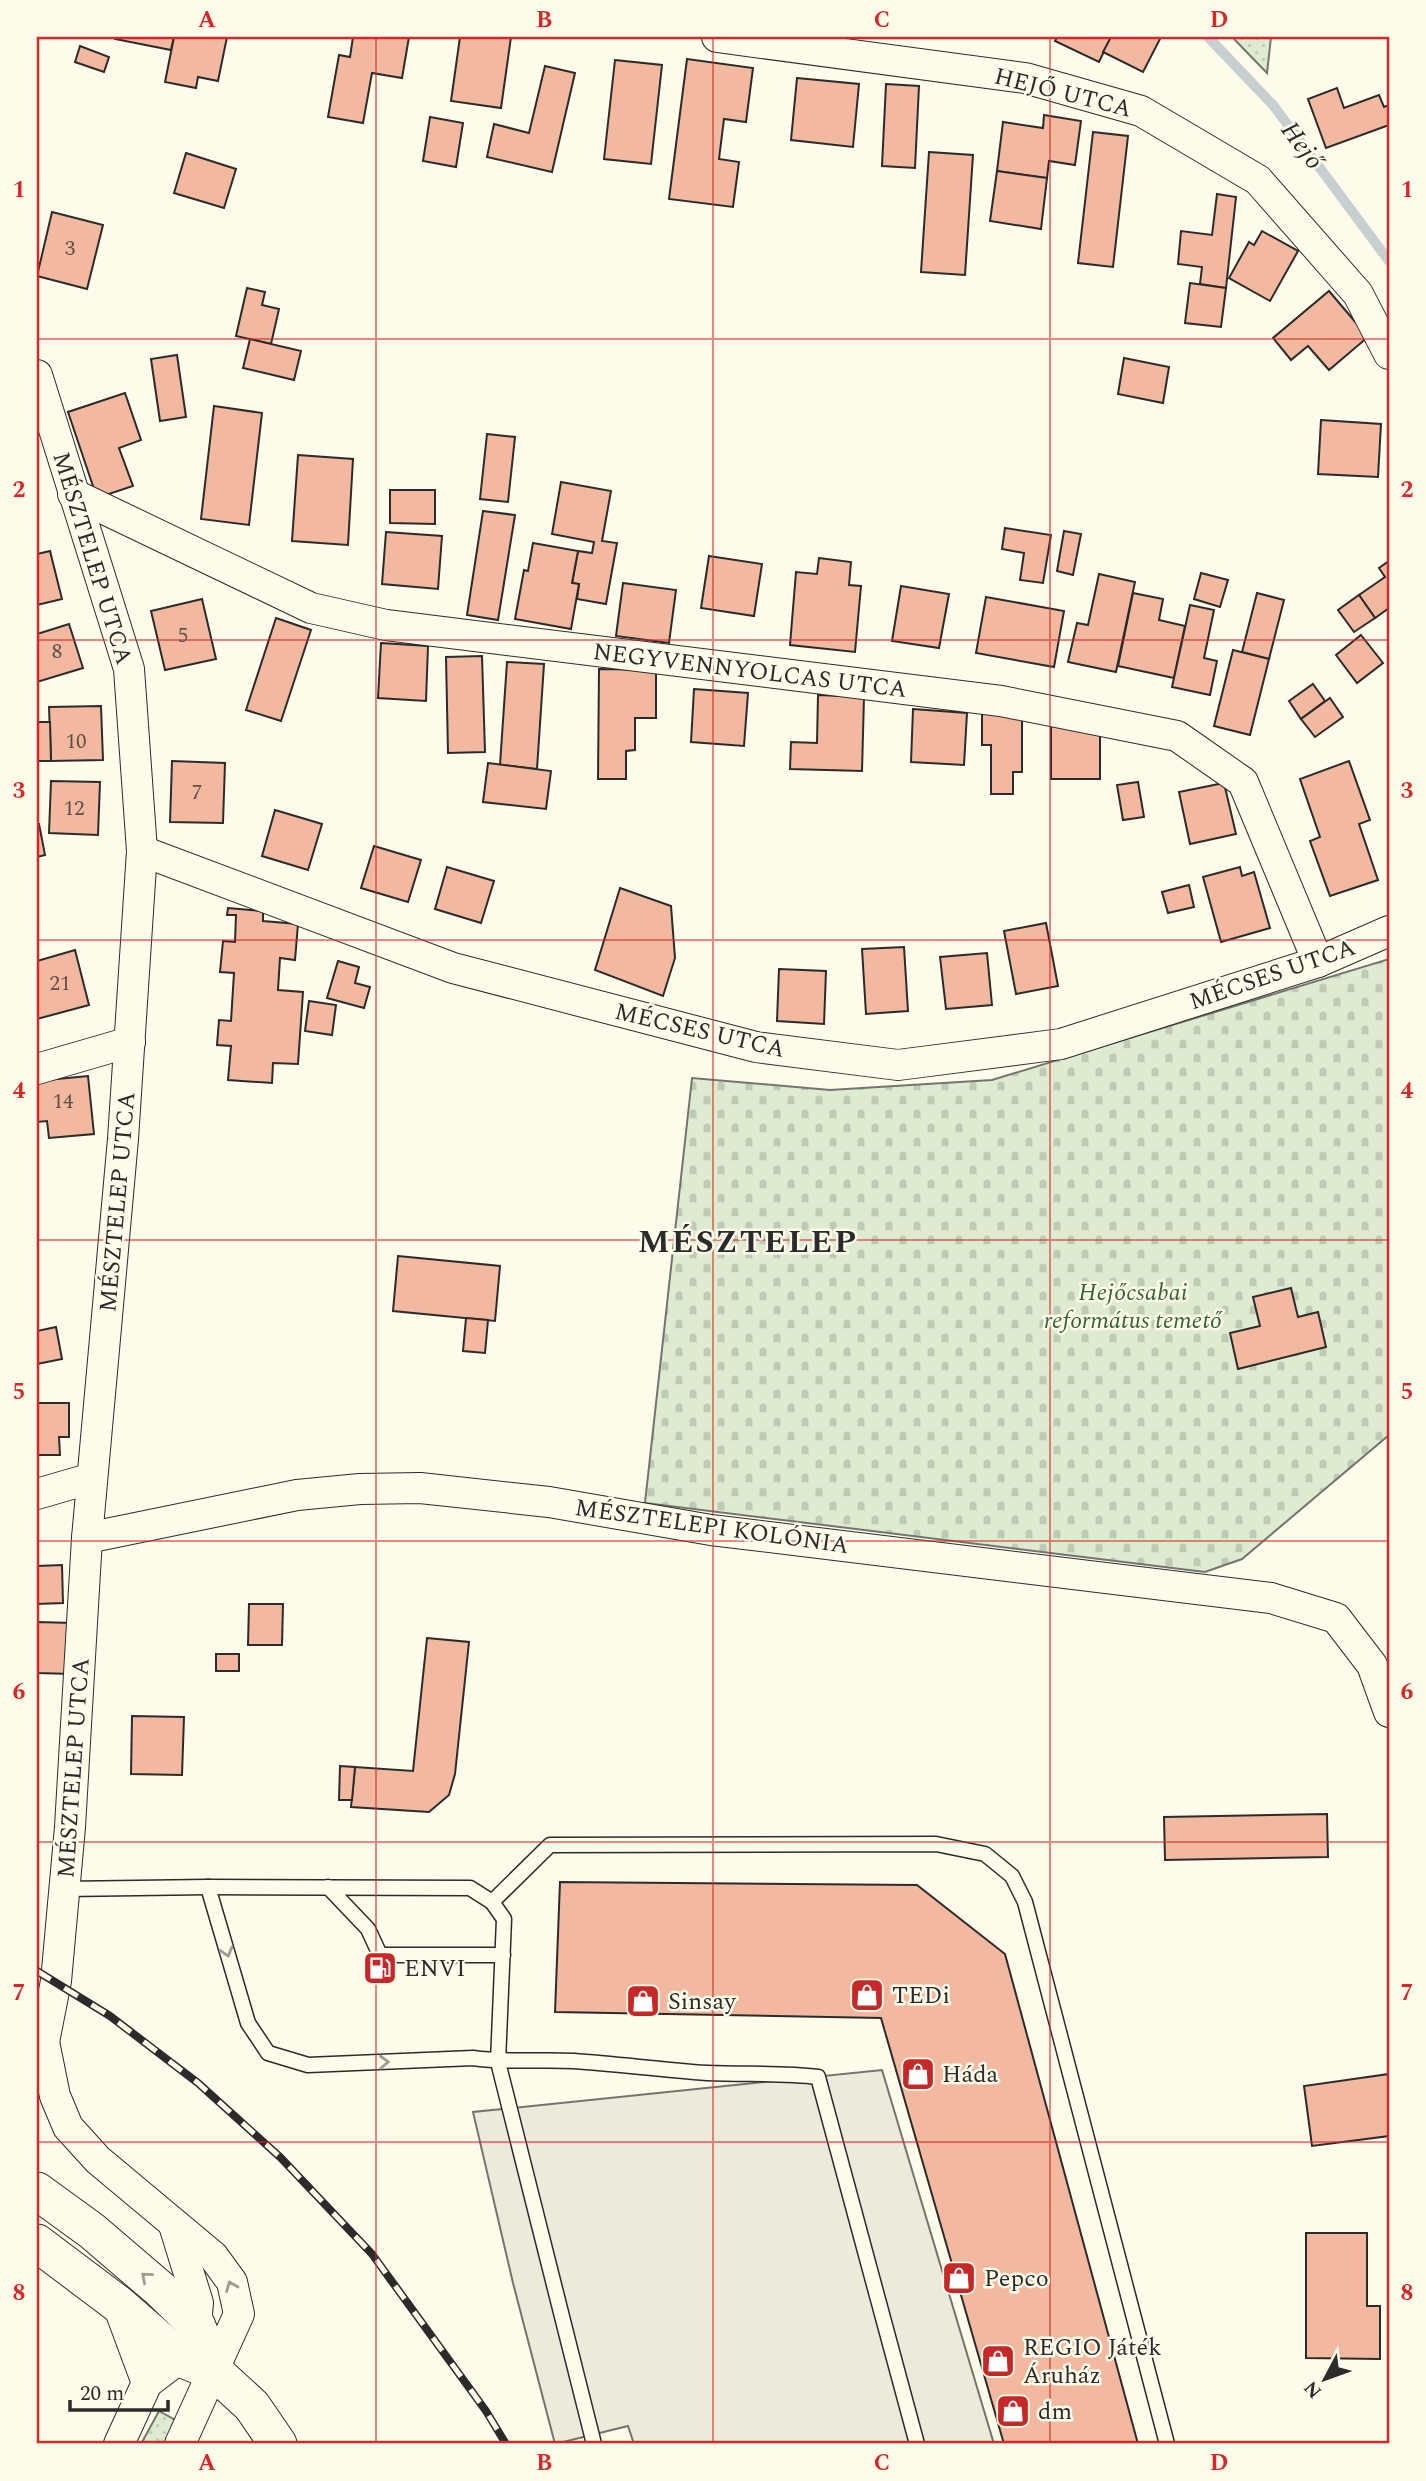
<svg xmlns="http://www.w3.org/2000/svg" width="1426" height="2481" viewBox="0 0 1426 2481" font-family="Spectral,serif">
<defs>
<pattern id="green-dots" width="8" height="8" patternUnits="userSpaceOnUse" patternTransform="scale(1.75)"><rect width="8" height="8" fill="#deebd1"/><path d="M2 2h.1M6 6h.1" fill="none" stroke="#bfcab4" stroke-width="1.8" stroke-linecap="round"/></pattern>
<pattern id="cemetery-stones" width="16" height="16" patternUnits="userSpaceOnUse" patternTransform="scale(1.75)"><rect width="16" height="16" fill="#deebd1"/><path d="M2 7V4a2 2 0 0 1 4 0v3zM10 15v-3a2 2 0 0 1 4 0v3z" fill="#bfcab4"/></pattern>
</defs>
<rect width="100%" height="100%" fill="#fdfbea"/>
<g fill="url(#green-dots)" stroke="#74746e" stroke-width="2">
<path d="M 1232,37 L 1271,37 L 1267,73 Z"/>
<path d="M 159,2411 L 177,2421 L 166,2444 L 141,2444 Z"/>
</g>
<path fill="url(#cemetery-stones)" stroke="#74746e" stroke-width="2" d="M 1389,959 L 1389,1435 L 1242,1559 L 1205,1572 L 645,1503 L 692,1078 L 830,1090 L 992,1080 Z"/>
<path fill="#eceadb" stroke="#74746e" stroke-width="2" d="M 882,2070 L 994,2444 L 634,2444 L 628,2426 L 555,2444 L 513,2283 L 473,2112 Z"/>
<g fill="none" stroke-linecap="round" stroke-linejoin="round">
<path stroke="#c7d0d0" stroke-width="10" d="M 1208,37 L 1273,105 L 1389,261"/>
</g>
<g fill="#f2b8a0" stroke="#2b2b2b" stroke-width="2">
<path d="M 115,37 L 174,37 L 171,50 L 115,39 Z"/>
<path d="M 174,37 L 227,37 L 218,81 L 198,77 L 196,88 L 165,82 Z"/>
<path d="M 353,37 L 409,37 L 402,78 L 372,73 L 363,123 L 328,117 L 339,55 L 350,57 Z"/>
<path d="M 460,37 L 511,37 L 501,108 L 451,101 Z"/>
<path d="M 1057,37 L 1111,37 L 1099,62 L 1055,41 Z"/>
<path d="M 1111,37 L 1161,37 L 1143,72 L 1103,52 Z"/>
<path d="M 80,46 L 109,57 L 104,72 L 75,62 Z"/>
<path d="M 687,59 L 753,68 L 746,122 L 724,119 L 719,159 L 739,162 L 733,207 L 669,199 Z"/>
<path d="M 615,60 L 662,65 L 651,164 L 604,159 Z"/>
<path d="M 545,66 L 575,73 L 552,172 L 487,157 L 494,124 L 529,133 Z"/>
<path d="M 797,78 L 859,84 L 853,147 L 791,140 Z"/>
<path d="M 886,84 L 919,86 L 915,168 L 882,166 Z"/>
<path d="M 1337,88 L 1344,108 L 1379,95 L 1384,107 L 1389,105 L 1389,125 L 1326,148 L 1308,99 Z"/>
<path d="M 1044,115 L 1081,121 L 1075,165 L 1049,161 L 1047,178 L 997,171 L 1003,122 L 1043,128 Z"/>
<path d="M 430,117 L 463,123 L 456,167 L 423,161 Z"/>
<path d="M 1093,132 L 1128,136 L 1113,267 L 1078,263 Z"/>
<path d="M 929,152 L 973,155 L 965,275 L 921,272 Z"/>
<path d="M 186,153 L 236,169 L 224,208 L 174,193 Z"/>
<path d="M 997,171 L 1047,178 L 1041,229 L 990,221 Z"/>
<path d="M 1217,194 L 1236,197 L 1226,288 L 1200,284 L 1202,267 L 1178,264 L 1181,231 L 1212,235 Z"/>
<path d="M 52,212 L 103,225 L 87,289 L 37,276 Z"/>
<path d="M 1262,231 L 1298,251 L 1270,301 L 1229,278 L 1249,242 L 1254,245 Z"/>
<path d="M 1190,283 L 1226,288 L 1221,327 L 1185,323 Z"/>
<path d="M 247,288 L 265,292 L 262,305 L 279,309 L 271,344 L 236,336 Z"/>
<path d="M 1329,291 L 1368,337 L 1329,370 L 1308,346 L 1291,360 L 1273,338 Z"/>
<path d="M 250,339 L 301,351 L 294,380 L 243,368 Z"/>
<path d="M 177,355 L 186,417 L 160,421 L 151,359 Z"/>
<path d="M 1124,358 L 1169,367 L 1163,403 L 1118,394 Z"/>
<path d="M 125,393 L 141,440 L 119,448 L 133,486 L 97,498 L 68,412 Z"/>
<path d="M 214,406 L 262,413 L 249,525 L 201,519 Z"/>
<path d="M 1321,420 L 1381,424 L 1378,477 L 1318,474 Z"/>
<path d="M 487,434 L 515,437 L 508,502 L 480,499 Z"/>
<path d="M 298,455 L 353,459 L 348,545 L 292,541 Z"/>
<path d="M 561,482 L 611,491 L 602,541 L 617,543 L 606,604 L 577,599 L 579,584 L 572,583 L 578,551 L 592,553 L 594,542 L 552,534 Z"/>
<path d="M 390,490 L 435,490 L 435,524 L 390,523 Z"/>
<path d="M 483,511 L 515,515 L 498,620 L 467,615 Z"/>
<path d="M 1005,528 L 1051,535 L 1043,583 L 1020,580 L 1024,553 L 1002,549 Z"/>
<path d="M 1064,531 L 1081,534 L 1073,575 L 1057,571 Z"/>
<path d="M 386,532 L 442,536 L 438,589 L 382,584 Z"/>
<path d="M 533,543 L 578,551 L 572,583 L 579,584 L 571,629 L 515,619 L 524,570 L 528,571 Z"/>
<path d="M 50,551 L 62,599 L 37,605 L 37,554 Z"/>
<path d="M 709,556 L 762,564 L 754,616 L 701,608 Z"/>
<path d="M 819,558 L 851,562 L 849,585 L 861,586 L 855,652 L 790,645 L 796,572 L 817,574 Z"/>
<path d="M 1389,561 L 1389,608 L 1375,618 L 1359,595 L 1385,577 L 1379,568 Z"/>
<path d="M 1201,573 L 1228,580 L 1220,607 L 1194,599 Z"/>
<path d="M 1099,574 L 1135,582 L 1116,672 L 1068,662 L 1077,623 L 1088,625 Z"/>
<path d="M 623,583 L 676,590 L 669,643 L 616,636 Z"/>
<path d="M 901,586 L 949,594 L 939,648 L 892,641 Z"/>
<path d="M 1133,593 L 1163,599 L 1159,620 L 1185,626 L 1174,678 L 1118,666 Z"/>
<path d="M 1257,593 L 1284,600 L 1269,659 L 1242,652 Z"/>
<path d="M 1359,595 L 1375,618 L 1354,632 L 1338,610 Z"/>
<path d="M 986,597 L 1064,611 L 1054,667 L 976,653 Z"/>
<path d="M 202,599 L 216,659 L 165,670 L 151,611 Z"/>
<path d="M 1190,605 L 1214,610 L 1204,658 L 1217,661 L 1210,695 L 1172,687 Z"/>
<path d="M 276,618 L 311,630 L 281,721 L 246,710 Z"/>
<path d="M 69,624 L 83,668 L 37,682 L 37,634 Z"/>
<path d="M 1361,635 L 1383,663 L 1357,683 L 1336,655 Z"/>
<path d="M 381,643 L 428,646 L 426,701 L 378,698 Z"/>
<path d="M 1233,650 L 1269,659 L 1250,735 L 1214,726 Z"/>
<path d="M 482,656 L 485,752 L 448,753 L 446,657 Z"/>
<path d="M 507,662 L 544,664 L 537,769 L 500,765 Z"/>
<path d="M 599,669 L 656,670 L 656,718 L 635,718 L 635,750 L 626,751 L 626,779 L 598,779 Z"/>
<path d="M 1313,684 L 1325,701 L 1301,719 L 1289,701 Z"/>
<path d="M 694,689 L 748,693 L 744,746 L 691,742 Z"/>
<path d="M 818,695 L 864,697 L 862,771 L 790,769 L 791,742 L 817,743 Z"/>
<path d="M 1330,698 L 1343,717 L 1315,737 L 1301,719 Z"/>
<path d="M 101,706 L 103,760 L 51,761 L 49,707 Z"/>
<path d="M 913,709 L 967,713 L 964,765 L 911,762 Z"/>
<path d="M 982,714 L 1022,714 L 1022,772 L 1013,772 L 1013,794 L 991,794 L 991,745 L 982,745 Z"/>
<path d="M 37,722 L 50,722 L 51,761 L 37,761 Z"/>
<path d="M 1051,725 L 1100,726 L 1100,779 L 1051,779 Z"/>
<path d="M 172,761 L 225,763 L 223,823 L 170,822 Z"/>
<path d="M 1349,761 L 1370,820 L 1359,824 L 1378,880 L 1330,896 L 1310,841 L 1320,837 L 1300,779 Z"/>
<path d="M 488,763 L 551,771 L 546,809 L 483,802 Z"/>
<path d="M 51,781 L 100,782 L 98,835 L 49,833 Z"/>
<path d="M 1138,782 L 1144,817 L 1123,820 L 1117,785 Z"/>
<path d="M 1224,783 L 1236,834 L 1190,844 L 1179,792 Z"/>
<path d="M 275,810 L 322,824 L 308,870 L 262,856 Z"/>
<path d="M 37,824 L 39,824 L 45,855 L 37,857 Z"/>
<path d="M 374,846 L 421,860 L 408,902 L 361,888 Z"/>
<path d="M 447,867 L 494,881 L 481,923 L 435,909 Z"/>
<path d="M 1240,867 L 1242,876 L 1254,872 L 1270,928 L 1221,942 L 1203,877 Z"/>
<path d="M 1189,885 L 1194,907 L 1168,913 L 1162,892 Z"/>
<path d="M 620,888 L 671,906 L 675,958 L 663,996 L 595,970 Z"/>
<path d="M 228,908 L 263,911 L 263,921 L 298,924 L 295,960 L 280,958 L 278,990 L 303,992 L 298,1064 L 273,1063 L 272,1083 L 228,1080 L 231,1046 L 217,1045 L 219,1020 L 231,1021 L 234,973 L 220,972 L 223,941 L 235,942 L 236,915 L 227,915 Z"/>
<path d="M 1046,923 L 1058,986 L 1016,994 L 1004,931 Z"/>
<path d="M 904,947 L 908,1011 L 866,1014 L 862,949 Z"/>
<path d="M 75,950 L 89,1005 L 37,1019 L 37,961 Z"/>
<path d="M 987,953 L 992,1005 L 946,1009 L 940,957 Z"/>
<path d="M 338,961 L 359,967 L 355,983 L 370,987 L 364,1008 L 327,998 Z"/>
<path d="M 779,969 L 826,971 L 824,1024 L 777,1021 Z"/>
<path d="M 309,1001 L 336,1005 L 332,1035 L 305,1031 Z"/>
<path d="M 88,1076 L 94,1134 L 49,1138 L 47,1121 L 37,1122 L 37,1081 Z"/>
<path d="M 398,1256 L 500,1266 L 495,1321 L 393,1311 Z"/>
<path d="M 1291,1288 L 1298,1317 L 1318,1312 L 1326,1347 L 1238,1369 L 1230,1333 L 1260,1326 L 1253,1297 Z"/>
<path d="M 466,1318 L 488,1320 L 485,1353 L 463,1351 Z"/>
<path d="M 56,1327 L 62,1359 L 37,1364 L 37,1331 Z"/>
<path d="M 37,1403 L 69,1403 L 69,1437 L 59,1437 L 60,1455 L 37,1455 Z"/>
<path d="M 62,1565 L 63,1603 L 37,1604 L 37,1566 Z"/>
<path d="M 249,1604 L 283,1604 L 282,1645 L 248,1645 Z"/>
<path d="M 37,1622 L 73,1623 L 72,1674 L 37,1673 Z"/>
<path d="M 427,1638 L 469,1642 L 455,1774 L 449,1795 L 429,1812 L 351,1807 L 355,1767 L 413,1771 Z"/>
<rect x="216" y="1654" width="23" height="17"/>
<path d="M 132,1716 L 184,1717 L 182,1775 L 131,1774 Z"/>
<path d="M 340,1766 L 355,1767 L 352,1800 L 339,1800 Z"/>
<path d="M 1327,1814 L 1328,1857 L 1165,1860 L 1164,1817 Z"/>
<path d="M 560,1882 L 917,1885 L 1005,1954 L 1138,2444 L 1004,2444 L 881,2018 L 555,2012 Z"/>
<path d="M 1389,2074 L 1389,2136 L 1312,2146 L 1304,2086 Z"/>
<path d="M 1306,2233 L 1367,2233 L 1367,2306 L 1380,2306 L 1380,2359 L 1306,2358 Z"/>
</g>
<g fill="none" stroke-linecap="round" stroke-linejoin="round">
<g stroke="#2b2b2b" stroke-width="17">
<g id="service">
<path d="M 208,1887 L 248,2023 L 268,2053 L 308,2065 L 473,2058 C 506,2063 540,2059 574,2061 C 618,2064 662,2070 707,2073 C 744,2075 781,2072 818,2077 L 917,2444"/>
<path d="M 328,1887 L 368,1929 L 380,1955 L 503,1955"/>
<path d="M 65,1889 L 208,1887 L 470,1888 L 492,1902 L 504,1919 L 498,2062 L 594,2444"/>
<path d="M 492,1902 L 550,1845 L 936,1844 L 985,1854 L 1012,1876 L 1025,1902 L 1167,2444"/>
</g>
</g>
<g stroke="#2b2b2b" stroke-width="32">
<g id="minor">
<path d="M 717,37 L 1025,78 L 1141,111 L 1258,180 L 1358,294 L 1389,354"/>
<path d="M 37,375 L 129,669 L 142,851 L 123,1139 L 87,1538 L 70,1827 L 56,1981 L 44,2042 L 37,2062"/>
<path d="M 73,494 L 311,608 L 386,625 L 1001,701 L 1177,736 L 1243,782 L 1318,962"/>
<path d="M 142,851 L 453,968 L 756,1047 L 898,1065 L 1061,1044 L 1318,962 L 1389,931"/>
<path d="M 37,1069 L 130,1042"/>
<path d="M 37,1494 L 92,1478"/>
<path d="M 87,1538 L 297,1495 L 360,1489 L 420,1488 L 549,1502 L 711,1530 L 1271,1598 L 1336,1618 L 1372,1665 L 1389,1712"/>
<path d="M 44,2042 L 55,2096 L 68,2127 L 98,2160 L 213,2256 L 232,2282 L 239,2314 L 180,2444"/>
<path d="M 118,2305 L 147,2383"/>
<path d="M 119,2444 L 147,2383 L 180,2358 L 196,2324 L 198,2303 L 174,2225"/>
</g>
</g>
<g stroke="#2b2b2b" stroke-width="39">
<g id="tertiary">
<path d="M 37,2191 L 92,2231 L 161,2290 L 196,2324 L 215,2372"/>
<path d="M 37,2243 L 118,2304 L 180,2358 L 215,2372 L 252,2406 L 278,2444"/>
</g>
</g>
<use href="#service" stroke="#fdfbea" stroke-width="14"/>
<use href="#minor" stroke="#fdfbea" stroke-width="30"/>
<use href="#tertiary" stroke="#fdfbea" stroke-width="37"/>
<g stroke="#2b2b2b" stroke-width="8">
<path id="rail" d="M 37,1971 L 110,2016 L 198,2083 L 280,2157 L 372,2254 L 486,2411 L 506,2444"/>
</g>
<use href="#rail" stroke="#fdfbea" stroke-width="5" stroke-dasharray="16" stroke-linecap="butt"/>
</g>
<defs><path id="oneway-chevron" d="M-2-3.5L2.5 0L-2 3.5" fill="none" stroke-width="1.6" stroke-linecap="round" stroke-linejoin="round" transform="scale(1.75)"/></defs>
<g stroke="#9e9d94">
<use href="#oneway-chevron" transform="translate(227 1952) rotate(74)"/>
<use href="#oneway-chevron" transform="translate(384 2062) rotate(-2)"/>
<use href="#oneway-chevron" transform="translate(146 2277) rotate(-139)"/>
<use href="#oneway-chevron" transform="translate(231 2286) rotate(-112)"/>
</g>
<path fill="none" stroke="#d62828" stroke-width="2" stroke-opacity="0.55" d="M 376,37 L 376,2444M 713,37 L 713,2444M 1050,37 L 1050,2444M 37,339 L 1389,339M 37,640 L 1389,640M 37,940 L 1389,940M 37,1240 L 1389,1240M 37,1541 L 1389,1541M 37,1842 L 1389,1842M 37,2142 L 1389,2142"/>
<defs>
<g id="fuel-square" transform="scale(1.75)"><rect x="-9" y="-9" width="18" height="18" rx="4" fill="#c62828" stroke="#fdfbea"/><path d="M-5.5-6h7V0h2V4h1.3V-2.5L3-4.5l.8-.8L6-3V5H2.5V1h-1V6h-7ZM-4.2-4.7v3.2H.2V-4.7Z" fill="#fff"/></g>
<g id="shop-square" transform="scale(1.75)"><rect x="-9" y="-9" width="18" height="18" rx="4" fill="#c62828" stroke="#fdfbea"/><path d="M-5-2.5h2.3a2.7 3.5 0 0 1 5.4 0H5L5.5 6h-11ZM-1.5-2.5h3a1.5 2.3 0 0 0-3 0Z" fill="#fff"/></g>
</defs>
<g fill-rule="evenodd">
<use href="#fuel-square" x="380" y="1968"/>
<use href="#shop-square" x="867" y="1995"/>
<use href="#shop-square" x="643" y="2001"/>
<use href="#shop-square" x="918" y="2074"/>
<use href="#shop-square" x="959" y="2278"/>
<use href="#shop-square" x="998" y="2361"/>
<use href="#shop-square" x="1013" y="2411"/>
</g>
<g text-anchor="middle" stroke-width="5" stroke-linejoin="round" paint-order="stroke">
<g font-size="21" fill="#5d4e48">
<text x="70" y="255">3</text>
<text x="183" y="642">5</text>
<text x="57" y="658">8</text>
<text x="76" y="748">10</text>
<text x="197" y="799">7</text>
<text x="74" y="815">12</text>
<text x="60" y="990">21</text>
<text x="63" y="1108">14</text>
</g>
<g font-size="24" fill="#2b2b2b" stroke="#fdfbea">
<text transform="translate(1063 92) rotate(14)" y="8">HEJŐ UTCA</text>
<text transform="translate(93 558) rotate(73)" y="8">MÉSZTELEP UTCA</text>
<text transform="translate(750 670) rotate(7)" y="8">NEGYVENNYOLCAS UTCA</text>
<text transform="translate(1272 974) rotate(-19)" y="8">MÉCSES UTCA</text>
<text transform="translate(700 1030) rotate(13)" y="8">MÉCSES UTCA</text>
<text transform="translate(117 1202) rotate(-85)" y="8">MÉSZTELEP UTCA</text>
<text transform="translate(712 1526) rotate(8)" y="8">MÉSZTELEPI KOLÓNIA</text>
<text transform="translate(73 1768) rotate(-86)" y="8">MÉSZTELEP UTCA</text>
</g>
<g font-size="24" font-style="italic" fill="#34623c" stroke="#fdfbea">
<text x="1133" y="1300">Hejőcsabai<tspan x="1133" dy="28">református temető</tspan></text>
</g>
<g font-size="24" fill="#2b2b2b" stroke="#fdfbea" text-anchor="start">
<text x="404" y="1976">ENVI</text>
<text x="892" y="2003">TEDi</text>
<text x="668" y="2009">Sinsay</text>
<text x="942" y="2082">Háda</text>
<text x="984" y="2286">Pepco</text>
<text x="1023" y="2355">REGIO Játék<tspan x="1023" dy="28">Áruház</tspan></text>
<text x="1038" y="2419">dm</text>
</g>
<g font-size="26" font-style="italic" fill="#2b2b2b" stroke="#fdfbea">
<text transform="translate(1303 145) rotate(53)" y="9">Hejő</text>
</g>
<g font-size="32" font-weight="bold" letter-spacing="2" fill="#2b2b2b" stroke="#fdfbea">
<text x="748" y="1252">MÉSZTELEP</text>
</g>
</g>
<rect width="1426" height="2481" fill="none" stroke="#fdfbea" stroke-width="77"/>
<g transform="translate(1325 2379) rotate(229)" stroke="#fdfbea" stroke-width="5" paint-order="stroke">
<path d="M0-5L12 26L0 18L-12 26Z" fill="#2b2b2b"/>
<text y="-10" font-size="19" font-weight="bold" text-anchor="middle" fill="#2b2b2b">N</text>
</g>
<path d="M70 2400v10h98v-10" fill="none" stroke="#2b2b2b" stroke-width="3.5"/>
<text x="80" y="2400" font-size="21" fill="#2b2b2b" stroke="#fdfbea" stroke-width="5" paint-order="stroke">20 m</text>
<rect x="38" y="38" width="1350" height="2404" fill="none" stroke="#d62828" stroke-width="2.5"/>
<g font-size="23" text-anchor="middle" font-weight="bold" fill="#d62828">
<text x="207" y="27">A</text>
<text x="544" y="27">B</text>
<text x="882" y="27">C</text>
<text x="1219" y="27">D</text>
<text x="19" y="197">1</text>
<text x="1407" y="197">1</text>
<text x="19" y="497">2</text>
<text x="1407" y="497">2</text>
<text x="19" y="798">3</text>
<text x="1407" y="798">3</text>
<text x="19" y="1098">4</text>
<text x="1407" y="1098">4</text>
<text x="19" y="1399">5</text>
<text x="1407" y="1399">5</text>
<text x="19" y="1699">6</text>
<text x="1407" y="1699">6</text>
<text x="19" y="2000">7</text>
<text x="1407" y="2000">7</text>
<text x="19" y="2300">8</text>
<text x="1407" y="2300">8</text>
<text x="207" y="2470">A</text>
<text x="544" y="2470">B</text>
<text x="882" y="2470">C</text>
<text x="1219" y="2470">D</text>
</g>
</svg>
